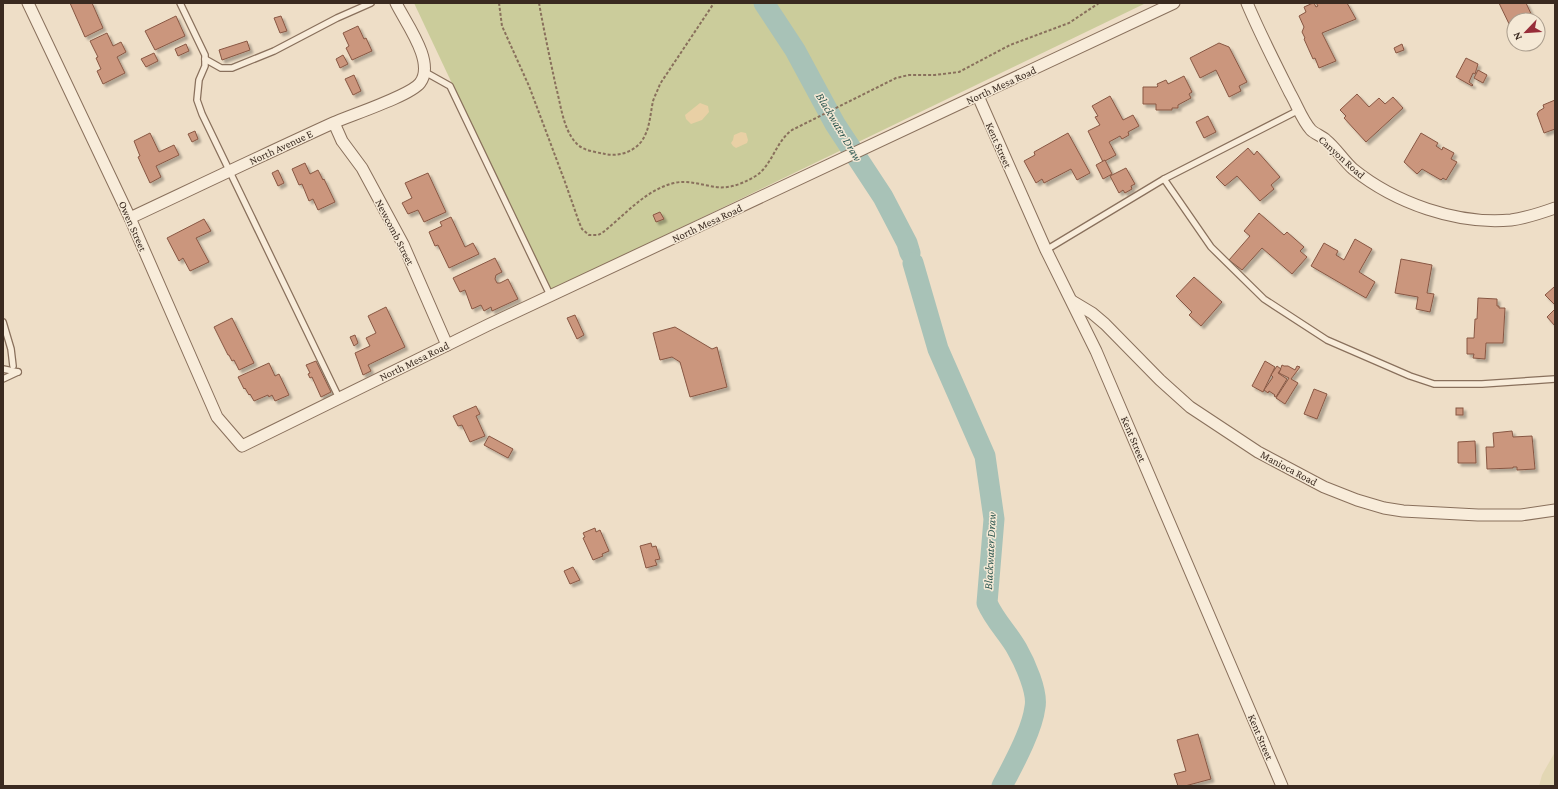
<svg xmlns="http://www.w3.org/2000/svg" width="1558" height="789" viewBox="0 0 1558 789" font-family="'Crimson Pro',serif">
<defs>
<filter id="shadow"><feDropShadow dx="3" dy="3" stdDeviation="1" flood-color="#0004"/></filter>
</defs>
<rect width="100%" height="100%" fill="#eedec7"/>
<path fill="#e3d7b4" d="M 1555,752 L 1555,786 L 1539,786 L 1542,775 Z"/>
<path fill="#cbcc9b" d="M 414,3 L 1146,3 L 550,291 Z"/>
<g fill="#e9d0a5">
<path d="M 700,103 L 708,106 L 709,112 L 702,120 L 691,124 L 686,119 L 685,115 Z"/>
<path d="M 741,132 L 746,133 L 748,140 L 747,143 L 736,148 L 733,146 L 731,143 L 733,140 L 734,135 Z"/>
</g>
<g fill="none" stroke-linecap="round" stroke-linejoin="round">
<g stroke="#a8c2b7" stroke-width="21">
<path d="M 764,3 L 795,50 L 835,124 L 883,197 L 907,243 L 910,253"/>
<path d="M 913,263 L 938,349 L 985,456 L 994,519 L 987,603 C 995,621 1008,633 1017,649 C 1025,663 1038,692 1035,707 C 1032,731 1013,765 1002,786"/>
</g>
</g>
<g fill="#cb967d" stroke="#885743" filter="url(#shadow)">
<path d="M 70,3 L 93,3 L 92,3 L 103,28 L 85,37 Z"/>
<path d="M 1313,3 L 1314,3 L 1316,7 L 1318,6 L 1316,3 L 1347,3 L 1356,19 L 1322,33 L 1336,61 L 1319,68 L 1315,58 L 1313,59 L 1304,39 L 1305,38 L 1302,32 L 1304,27 L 1299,16 L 1306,12 L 1304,7 Z"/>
<path d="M 1499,3 L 1526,3 L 1533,18 L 1528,20 L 1514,20 L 1513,32 Z"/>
<path d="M 176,16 L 185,36 L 155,50 L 145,31 Z"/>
<path d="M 281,16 L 287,31 L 280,33 L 274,18 Z"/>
<path d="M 358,26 L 364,39 L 366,38 L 372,51 L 352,60 L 346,48 L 349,46 L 343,33 Z"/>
<path d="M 107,33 L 113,46 L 121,42 L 126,52 L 117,57 L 125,73 L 103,84 L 97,71 L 101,69 L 96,58 L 98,57 L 90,41 Z"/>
<path d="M 247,41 L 250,50 L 222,60 L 219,50 Z"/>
<path d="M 1219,43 L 1229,47 L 1247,82 L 1239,86 L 1241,91 L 1229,97 L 1216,70 L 1200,78 L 1190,58 Z"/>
<path d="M 186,44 L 189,51 L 178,56 L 175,49 Z"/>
<path d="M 1402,44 L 1404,50 L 1396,53 L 1394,48 Z"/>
<path d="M 154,53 L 158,61 L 146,67 L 141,59 Z"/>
<path d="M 343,55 L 348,64 L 340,68 L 336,59 Z"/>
<path d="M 1466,58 L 1478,64 L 1475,74 L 1473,73 L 1469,82 L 1473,85 L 1472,86 L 1456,77 Z"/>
<path d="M 1478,70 L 1487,75 L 1483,83 L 1474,78 Z"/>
<path d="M 354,75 L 361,91 L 353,95 L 345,79 Z"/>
<path d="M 1184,76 L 1192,92 L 1189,94 L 1191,98 L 1178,105 L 1178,108 L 1172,108 L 1172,110 L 1156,110 L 1156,104 L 1143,104 L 1143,87 L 1157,87 L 1158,86 L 1157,84 L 1166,80 L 1168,84 Z"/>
<path d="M 1357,94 L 1369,107 L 1379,98 L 1385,104 L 1393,97 L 1403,108 L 1366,142 L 1344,118 L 1346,116 L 1340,110 Z"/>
<path d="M 1110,96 L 1123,120 L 1133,115 L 1139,126 L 1128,132 L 1129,135 L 1122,139 L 1120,136 L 1109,142 L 1116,155 L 1103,162 L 1088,131 L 1100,125 L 1095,117 L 1098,116 L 1092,106 Z"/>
<path d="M 1555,100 L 1555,129 L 1544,133 L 1537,114 L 1539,111 L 1544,108 L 1543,105 Z"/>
<path d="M 1208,116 L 1216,132 L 1204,138 L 1196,122 Z"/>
<path d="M 195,131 L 198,139 L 192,142 L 188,134 Z"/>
<path d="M 150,133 L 159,152 L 174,145 L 179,155 L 156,166 L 161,177 L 150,183 L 138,157 L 140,156 L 134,141 Z"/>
<path d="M 1068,133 L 1090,173 L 1077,180 L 1071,169 L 1044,183 L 1042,179 L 1036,183 L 1024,161 L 1035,155 L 1034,152 Z"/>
<path d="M 1421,133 L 1438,143 L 1436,146 L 1442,150 L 1443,147 L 1454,153 L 1451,159 L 1457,162 L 1446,180 L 1443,178 L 1441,180 L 1422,169 L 1417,174 L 1404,162 Z"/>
<path d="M 1248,148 L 1254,155 L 1257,151 L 1280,177 L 1271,185 L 1274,189 L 1260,201 L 1237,176 L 1225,186 L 1216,177 Z"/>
<path d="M 1105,160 L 1112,174 L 1103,179 L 1096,165 Z"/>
<path d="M 305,163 L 310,174 L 318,170 L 323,180 L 324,179 L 335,202 L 318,210 L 313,199 L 309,201 L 302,184 L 299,185 L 292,169 Z"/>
<path d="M 1126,168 L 1135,184 L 1131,186 L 1132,189 L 1125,193 L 1123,190 L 1119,193 L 1110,176 Z"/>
<path d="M 278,170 L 284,183 L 278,186 L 272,173 Z"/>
<path d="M 428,173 L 446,212 L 424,222 L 418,210 L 408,214 L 402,203 L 412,198 L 405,183 Z"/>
<path d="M 660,212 L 664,219 L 656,222 L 653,215 Z"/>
<path d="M 1259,213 L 1284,235 L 1287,232 L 1304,247 L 1300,251 L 1307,257 L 1292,274 L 1262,248 L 1242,270 L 1229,260 L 1250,236 L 1244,231 Z"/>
<path d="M 451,217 L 465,247 L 473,243 L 479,254 L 449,268 L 438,245 L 435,246 L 429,232 L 442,226 L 440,222 Z"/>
<path d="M 204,219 L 211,231 L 196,238 L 209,262 L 190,271 L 183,258 L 179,261 L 167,238 Z"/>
<path d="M 1355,239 L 1372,249 L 1359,272 L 1375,282 L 1366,298 L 1311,266 L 1324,243 L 1338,251 L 1336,255 L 1344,260 Z"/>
<path d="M 495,258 L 502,272 L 496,275 L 495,279 L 497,283 L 500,283 L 508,279 L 518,299 L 492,311 L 491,307 L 484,311 L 481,305 L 472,309 L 465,290 L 460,292 L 453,278 Z"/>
<path d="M 1401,259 L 1432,265 L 1427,293 L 1434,294 L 1430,312 L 1416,309 L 1418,297 L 1395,293 Z"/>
<path d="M 1194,277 L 1222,302 L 1201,326 L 1189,315 L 1192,312 L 1176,296 Z"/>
<path d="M 1554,287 L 1555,288 L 1555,305 L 1545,295 Z"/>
<path d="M 1478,298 L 1497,299 L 1497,306 L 1499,306 L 1499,308 L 1505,308 L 1503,343 L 1486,343 L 1485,359 L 1473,358 L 1474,354 L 1467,354 L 1467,338 L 1474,338 L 1475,319 L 1477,319 Z"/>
<path d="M 386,307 L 405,347 L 368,365 L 371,371 L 363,375 L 355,353 L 370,346 L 366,338 L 376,333 L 368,316 Z"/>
<path d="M 1555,309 L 1555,326 L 1547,317 Z"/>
<path d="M 575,315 L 584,335 L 577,339 L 567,318 Z"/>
<path d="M 232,318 L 254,363 L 239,370 L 234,360 L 232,361 L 229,355 L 228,355 L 214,327 Z"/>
<path d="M 675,327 L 712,349 L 717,347 L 727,387 L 690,397 L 680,362 L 672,357 L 660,360 L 653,333 Z"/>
<path d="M 355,335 L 358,343 L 354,346 L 350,337 Z"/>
<path d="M 316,361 L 331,392 L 321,397 L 312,377 L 310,378 L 308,374 L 310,373 L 306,365 Z"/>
<path d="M 1265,361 L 1275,367 L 1263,392 L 1252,386 Z"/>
<path d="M 269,363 L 275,376 L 279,374 L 289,395 L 275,401 L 272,395 L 269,397 L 268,395 L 254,401 L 250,394 L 249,395 L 245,388 L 244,389 L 238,377 Z"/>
<path d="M 1282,365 L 1284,366 L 1288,366 L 1295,370 L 1297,366 L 1300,367 L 1291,379 L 1298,383 L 1285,404 L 1276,398 L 1289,378 L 1279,373 Z"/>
<path d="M 1277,366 L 1281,369 L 1278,373 L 1287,379 L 1276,397 L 1274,396 L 1275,395 L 1269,391 L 1268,393 L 1264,390 L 1273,377 L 1271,375 Z"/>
<path d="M 1314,389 L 1327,394 L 1317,419 L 1304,414 Z"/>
<path d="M 476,406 L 480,414 L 476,416 L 485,436 L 470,442 L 462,425 L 458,426 L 453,416 Z"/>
<rect x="1456" y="408" width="7" height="7"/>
<path d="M 1512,431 L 1513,437 L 1532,436 L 1535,469 L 1517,470 L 1517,467 L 1513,467 L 1513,468 L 1487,469 L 1486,447 L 1494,447 L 1493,433 Z"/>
<path d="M 489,436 L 513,449 L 508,458 L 484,445 Z"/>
<path d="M 1475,441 L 1476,463 L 1458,463 L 1458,442 Z"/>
<path d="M 595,528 L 596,532 L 600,530 L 609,551 L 602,554 L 603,556 L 593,560 L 583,538 L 585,537 L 583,533 Z"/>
<path d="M 651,543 L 652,547 L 656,546 L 660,559 L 655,560 L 657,565 L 646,568 L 640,546 Z"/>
<path d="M 573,567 L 580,580 L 570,584 L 564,571 Z"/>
<path d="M 1198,734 L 1211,779 L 1185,786 L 1178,786 L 1174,774 L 1186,771 L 1177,740 Z"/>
</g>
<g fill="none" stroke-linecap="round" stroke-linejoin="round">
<g stroke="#89705c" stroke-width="8">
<g id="service">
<path d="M 180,3 L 205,55 L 205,66 L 199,80 L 197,100 L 202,114 L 339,398"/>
<path d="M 205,59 L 221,68 L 232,68 L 274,51 L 337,18 L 371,3"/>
<path d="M 425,72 L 450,86 L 551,297"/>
<path d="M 1164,179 L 1211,247 L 1264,299 L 1327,340 L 1410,376 L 1434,384 L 1482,384 L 1555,379"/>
<path d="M 1046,250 L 1164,179 L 1299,110"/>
<path d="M 3,322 L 11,349 L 13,366"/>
<path d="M 3,369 L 18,372"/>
<path d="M 3,379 L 18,372"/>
</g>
</g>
<g stroke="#89705c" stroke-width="13">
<g id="minor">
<path d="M 28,3 L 130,218 L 217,417 L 242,446 L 488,325 L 1174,3"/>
<path d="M 1247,3 C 1260,34 1275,63 1290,93 C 1297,105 1302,120 1311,130 C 1315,134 1322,136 1326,140 C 1336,148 1343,160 1353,169 C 1395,203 1457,225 1511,220 C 1526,218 1541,213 1555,208"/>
<path d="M 978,96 L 1046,250 L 1096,351 L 1282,786"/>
<path d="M 334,123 L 342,141 L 362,168 L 403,244 L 447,345"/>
<path d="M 130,218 C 198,186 265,154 333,123 C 351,115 410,96 420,83 C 436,62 405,22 396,3"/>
<path d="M 1072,301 L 1092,313 L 1105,324 L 1160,380 L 1190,407 L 1258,452 L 1324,487 L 1357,500 L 1384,508 L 1403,511 L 1478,515 L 1521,515 L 1555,510"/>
</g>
</g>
<g stroke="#89705c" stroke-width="2" stroke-dasharray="3 2" stroke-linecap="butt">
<path d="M 499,3 L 502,26 L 529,86 L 565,182 L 579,222 L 582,229 L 589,235 L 598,235 L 602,233 C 624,216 645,190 674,183 C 687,180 698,184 710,186 C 726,190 740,185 754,177 C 772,167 775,142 792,130 L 896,78 L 909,75 L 935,75 L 959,72 L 1010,45 L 1069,23 L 1099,3"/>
<path d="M 539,3 C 544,31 550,59 556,87 C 561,105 563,130 577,144 C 584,151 596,152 605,154 C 618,157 633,152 641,142 C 650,130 650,115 653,101 C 655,95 658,90 660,84 L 714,3"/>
</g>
<use href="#service" stroke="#f8ecda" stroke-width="5.5"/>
<use href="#minor" stroke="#f8ecda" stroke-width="11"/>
</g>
<g text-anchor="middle" stroke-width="3" stroke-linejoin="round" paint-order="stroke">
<g font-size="11" fill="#3a2a20" stroke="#f5e9d6">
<text transform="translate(1001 85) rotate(-25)" y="4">North Mesa Road</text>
<text transform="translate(999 145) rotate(66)" y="4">Kent Street</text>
<text transform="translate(281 147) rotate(-25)" y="4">North Avenue E</text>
<text transform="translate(1342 157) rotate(42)" y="4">Canyon Road</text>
<text transform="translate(707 223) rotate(-25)" y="4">North Mesa Road</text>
<text transform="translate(133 226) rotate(66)" y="4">Owen Street</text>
<text transform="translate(395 232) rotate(63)" y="4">Newcomb Street</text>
<text transform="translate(414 361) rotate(-26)" y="4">North Mesa Road</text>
<text transform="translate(1134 439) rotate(67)" y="4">Kent Street</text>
<text transform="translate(1289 468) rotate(28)" y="4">Manioca Road</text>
<text transform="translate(1261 737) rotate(67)" y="4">Kent Street</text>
</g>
<g font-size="12" font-style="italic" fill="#2f5952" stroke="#f5e9d6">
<text transform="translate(839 127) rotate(59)" y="4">Blackwater Draw</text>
<text transform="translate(990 551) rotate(-87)" y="4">Blackwater Draw</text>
</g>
</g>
<rect width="1558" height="789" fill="none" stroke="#3a2a20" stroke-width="8"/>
<g transform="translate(1526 32) rotate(245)"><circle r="19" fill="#f5e9d6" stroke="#aa9d8d"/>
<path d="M0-3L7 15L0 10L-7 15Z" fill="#972d39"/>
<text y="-6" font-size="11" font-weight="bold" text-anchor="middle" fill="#3a2a20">N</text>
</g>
</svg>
